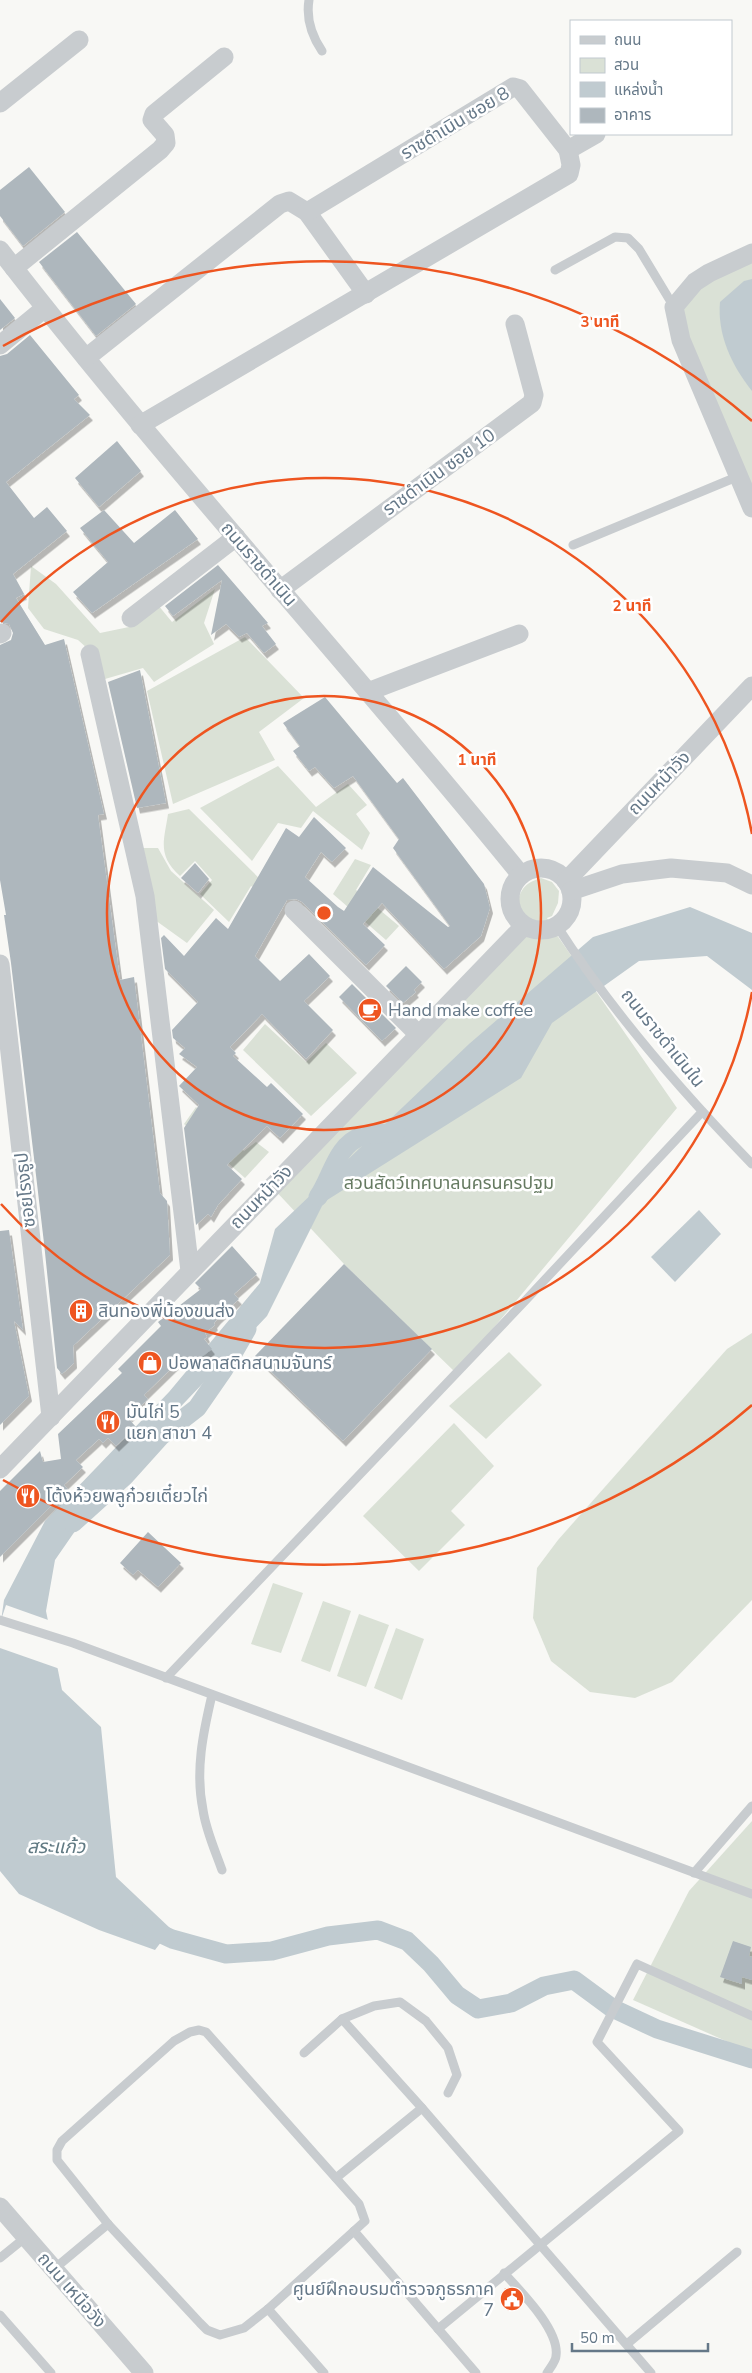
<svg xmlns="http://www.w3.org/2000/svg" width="752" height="2373" viewBox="0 0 752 2373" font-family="'Nunito Sans','Noto Sans Thai',sans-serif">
<defs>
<filter id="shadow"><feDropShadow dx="3" dy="5.5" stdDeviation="0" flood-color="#0004"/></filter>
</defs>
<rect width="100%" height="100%" fill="#f8f8f5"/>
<g fill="#dae1d6">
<path d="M 752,255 L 752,485 L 679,323 L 687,295 Z"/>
<path d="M 31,566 L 56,584 L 100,633 L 129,627 L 158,605 L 172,622 L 215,589 L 204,623 L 214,644 L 154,682 L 143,668 L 105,679 L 97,657 L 78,640 L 44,629 L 28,608 Z"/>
<path d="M 245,637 L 304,698 L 259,732 L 275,760 L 173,804 L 147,691 Z"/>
<path d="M 278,766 L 316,807 L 348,784 L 367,805 L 356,814 L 370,833 L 362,850 L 313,811 L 301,828 L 278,823 L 252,861 L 200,808 Z"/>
<path d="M 189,809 L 265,884 L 261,891 L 251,886 L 229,922 L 200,894 L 212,880 L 195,861 L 180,876 C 157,855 164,841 168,814 Z"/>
<path d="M 140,848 L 158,848 L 171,871 L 214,910 L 187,943 L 155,920 Z"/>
<path d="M 355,859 L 371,865 L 356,890 L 399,926 L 386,940 L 333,894 Z"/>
<path d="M 541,878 L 552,882 L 559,891 L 558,903 L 552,916 L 547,918 L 552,928 L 677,1108 L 456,1373 L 344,1264 L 271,1186 L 526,917 L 517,906 C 520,889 525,883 541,878 Z"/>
<path d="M 265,1024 L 306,1062 L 326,1043 L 357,1073 L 311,1116 L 243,1050 Z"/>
<path d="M 196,1107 L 244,1151 L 256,1142 L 269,1152 L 245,1178 L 184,1124 Z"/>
<path d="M 752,1333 L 752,1600 L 672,1682 L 635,1698 L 590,1692 L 551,1661 L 533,1618 L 537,1568 L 558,1540 L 727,1349 Z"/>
<path d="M 509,1352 L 542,1385 L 486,1439 L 449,1406 Z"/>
<path d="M 454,1423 L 494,1466 L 451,1511 L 465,1525 L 419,1571 L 363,1516 Z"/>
<path d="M 273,1583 L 303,1593 L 281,1653 L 251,1644 Z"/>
<path d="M 323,1601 L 351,1611 L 330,1672 L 301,1661 Z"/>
<path d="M 359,1614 L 389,1625 L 366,1687 L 337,1676 Z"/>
<path d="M 396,1628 L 424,1639 L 402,1700 L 374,1688 Z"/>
<path d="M 752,1821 L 752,2050 L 744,2049 L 633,2000 L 689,1891 Z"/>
</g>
<g fill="#c0cbd0">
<path d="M 752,279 L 752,391 C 732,366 717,335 720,302 L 744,281 Z"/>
<path d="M 690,907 L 752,933 L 752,990 L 707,956 L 639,961 L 552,1023 L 521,1078 L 324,1202 L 267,1316 L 109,1482 L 55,1560 L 46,1611 L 62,1690 L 101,1727 L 116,1877 L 171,1929 L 155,1950 L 99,1930 L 19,1894 L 0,1871 L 0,1628 L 4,1600 L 45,1521 L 169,1392 L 260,1283 L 275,1229 L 469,1044 L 593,937 Z"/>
<path d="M 699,1210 L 721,1234 L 675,1282 L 651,1257 Z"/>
</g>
<path fill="#f8f8f5" d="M 6,1605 L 51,1621 L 60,1669 L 0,1648 L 0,1623 Z"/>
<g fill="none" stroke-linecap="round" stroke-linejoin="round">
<g stroke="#c0cbd0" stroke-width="19">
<path d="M 318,1197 C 332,1177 336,1145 362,1136 C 372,1132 386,1135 396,1132"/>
<path d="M 73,1523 L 125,1476 L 161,1436 L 197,1408 L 224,1369 L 247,1329"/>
<path d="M 142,1925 L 172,1939 L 226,1954 L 272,1951 L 328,1936 L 378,1930 L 407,1941 L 431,1964 L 457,1995 L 478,2009 L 511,2003 L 544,1986 L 574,1980 L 612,2008 L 657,2029 L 752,2059"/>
</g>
</g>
<g fill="#aeb7bd" filter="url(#shadow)">
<path d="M 29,167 L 65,212 L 23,246 L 0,216 L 0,190 Z"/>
<path d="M 77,232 L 136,304 L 96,336 L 39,262 Z"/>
<path d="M 0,299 L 15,318 L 0,330 Z"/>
<path d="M 30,335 L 79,395 L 74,399 L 90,415 L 6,482 L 34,518 L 47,507 L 67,531 L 13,574 L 24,594 L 16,598 L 45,645 L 64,639 L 104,814 L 98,815 L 120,980 L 134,977 L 160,1193 L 167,1201 L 170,1255 L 73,1346 L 74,1363 L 62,1374 L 57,1368 L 44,1243 L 11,963 L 4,915 L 6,915 L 0,880 L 0,645 L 11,640 L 13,633 L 9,624 L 0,622 L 0,356 L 7,354 Z"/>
<path d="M 117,441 L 141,471 L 99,507 L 75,478 Z"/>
<path d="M 104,510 L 134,543 L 175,510 L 198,539 L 92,613 L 73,592 L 108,562 L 80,528 Z"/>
<path d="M 218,565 L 268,623 L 262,626 L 276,644 L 264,653 L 247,633 L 239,637 L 226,624 L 211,635 L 222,580 L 173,616 L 165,606 Z"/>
<path d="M 140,670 L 166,803 L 137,808 L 108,682 Z"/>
<path d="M 325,697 L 397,783 L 403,778 L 484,884 L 490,908 L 481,936 L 444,969 L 382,903 L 363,924 L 385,945 L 366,965 L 302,902 L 296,899 L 287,900 L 255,956 L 280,981 L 309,954 L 330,976 L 304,1001 L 333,1030 L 306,1059 L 262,1014 L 230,1047 L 236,1053 L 233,1056 L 267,1087 L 271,1083 L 303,1114 L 280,1138 L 267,1126 L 227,1165 L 242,1179 L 218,1205 L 211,1217 L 208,1214 L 196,1225 L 184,1128 L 199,1105 L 179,1086 L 197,1067 L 179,1054 L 185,1048 L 173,1038 L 172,1030 L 198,1002 L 165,969 L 161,938 L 164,935 L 184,956 L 216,918 L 228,929 L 286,828 L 299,837 L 314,817 L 346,848 L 332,862 L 321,852 L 305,877 L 338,907 L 344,911 L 373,867 L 448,927 L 450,926 L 393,848 L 399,839 L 353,776 L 334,788 L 315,767 L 309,771 L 293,751 L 300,746 L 283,723 Z"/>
<path d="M 195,863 L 209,879 L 198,893 L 181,878 Z"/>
<path d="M 406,966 L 422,982 L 414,990 L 416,992 L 403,1003 L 386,986 Z"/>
<path d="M 352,984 L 396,1028 L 382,1041 L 339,997 Z"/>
<path d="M 9,1230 L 23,1330 L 14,1321 L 29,1396 L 0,1425 L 0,1231 Z"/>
<path d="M 232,1246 L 257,1274 L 234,1294 L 239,1299 L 218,1318 L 214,1323 L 215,1325 L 205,1333 L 207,1337 L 204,1339 L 212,1349 L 191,1365 L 184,1356 L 144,1395 L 148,1399 L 128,1418 L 136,1427 L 116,1446 L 108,1438 L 103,1443 L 99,1439 L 76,1460 L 83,1467 L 64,1485 L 68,1489 L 0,1557 L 0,1491 L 40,1451 L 43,1462 L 61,1459 L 58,1434 L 122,1373 L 118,1369 L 161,1326 L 158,1322 L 201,1289 L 195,1283 Z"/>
<path d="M 344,1264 L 432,1349 L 343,1441 L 255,1356 Z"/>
<path d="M 148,1532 L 181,1563 L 158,1587 L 138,1570 L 133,1575 L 120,1563 Z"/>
<path d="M 733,1941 L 751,1947 L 749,1956 L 752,1957 L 752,1980 L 742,1977 L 742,1984 L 720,1977 Z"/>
</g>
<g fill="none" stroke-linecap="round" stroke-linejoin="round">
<g stroke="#c8cccf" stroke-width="9">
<path d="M 309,0 C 306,18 312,36 322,51"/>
<path d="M 555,270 L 615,237 L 628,238 L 639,249 L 674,307"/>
<path d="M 573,545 L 739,476"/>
<path d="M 557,926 C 612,1012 681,1091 752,1164"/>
<path d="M 0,1620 L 73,1643 L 752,1894"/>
<path d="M 166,1678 L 524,1302 L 702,1112"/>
<path d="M 212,1695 C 203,1733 195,1771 203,1810 C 206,1831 215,1850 222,1870"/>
<path d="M 694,1873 L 752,1806"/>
<path d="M 342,2019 L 422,2108 L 651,2373"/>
<path d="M 199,2030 L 206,2032 L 359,2204 L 365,2221 L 268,2309 L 244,2328 L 220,2335 L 207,2330 L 200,2323 L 108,2224 L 57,2160 L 57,2150 L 62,2141 L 174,2041 L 190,2032 Z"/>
<path d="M 304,2053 L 342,2019 L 374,2006 L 400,2002 L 426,2021 L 448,2048 L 457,2075 L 448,2093"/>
<path d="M 336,2178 L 422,2108"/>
<path d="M 354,2231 L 476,2373"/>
<path d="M 0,2258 L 26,2237"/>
<path d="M 54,2269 L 108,2224"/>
<path d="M 504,2273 C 520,2291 560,2330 556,2356 C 556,2361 550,2368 547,2373"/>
<path d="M 268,2309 L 324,2373"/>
<path d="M 0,2315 L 51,2373"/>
<path d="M 438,2329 L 679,2131 L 597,2042 L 637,1964 L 752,2016"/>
<path d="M 627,2344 L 737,2252"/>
</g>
<g stroke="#c8cccf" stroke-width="19">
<path d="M 0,103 L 79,40"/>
<path d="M 568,150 L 596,134"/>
<path d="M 0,250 C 166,465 350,664 521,875"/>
<path d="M 752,253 L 709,273 L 695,282 L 674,307 L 681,340 L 752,508"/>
<path d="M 14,268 L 160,150 L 166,143 L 165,135 L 152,120 L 154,114 L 224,57"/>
<path d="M 0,345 L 45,308"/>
<path d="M 86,358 L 280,204 L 289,201 L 307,212 L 366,294"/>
<path d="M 140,425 L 569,174 L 571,165 L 568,150 L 520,89 L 513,87 L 307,212"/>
<path d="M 280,590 L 532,403 L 534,395 L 515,324"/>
<path d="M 131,618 L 236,537"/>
<path d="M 0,634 L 2,633"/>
<path d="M 90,654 L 145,896 L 190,1271"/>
<path d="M 370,691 L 519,634"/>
<circle cx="541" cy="899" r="31"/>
<path d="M 566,881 L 752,686"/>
<path d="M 571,891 L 622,874 L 671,868 L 727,873 L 752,885"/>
<path d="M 294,910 L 418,1034"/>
<path d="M 0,964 L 51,1417"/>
<path d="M 0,1469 L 524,926"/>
<path d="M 0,2207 L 144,2373"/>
</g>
</g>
<g fill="none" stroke="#ee5520" stroke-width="2.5">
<circle cx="324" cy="913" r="217"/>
<path d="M752 992A435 435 0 0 1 1 1204M1 622A435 435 0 0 1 752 834"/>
<path d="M752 1405A652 652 0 0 1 3 1480M3 346A652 652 0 0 1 752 421"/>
</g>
<defs>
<g id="cafe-disc" transform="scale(1.25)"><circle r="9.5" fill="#ee5520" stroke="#fff"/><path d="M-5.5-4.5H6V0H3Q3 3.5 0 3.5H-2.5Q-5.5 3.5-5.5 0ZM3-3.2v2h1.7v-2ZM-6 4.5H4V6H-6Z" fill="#fff"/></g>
<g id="building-disc" transform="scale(1.25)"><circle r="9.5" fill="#ee5520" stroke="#fff"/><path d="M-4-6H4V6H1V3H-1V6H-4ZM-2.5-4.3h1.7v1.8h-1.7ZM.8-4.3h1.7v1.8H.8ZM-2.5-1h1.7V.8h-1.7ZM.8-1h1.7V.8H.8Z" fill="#fff"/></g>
<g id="shop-disc" transform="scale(1.25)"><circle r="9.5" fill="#ee5520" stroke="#fff"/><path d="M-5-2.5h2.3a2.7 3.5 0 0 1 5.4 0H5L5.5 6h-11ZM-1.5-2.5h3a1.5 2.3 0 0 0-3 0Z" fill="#fff"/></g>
<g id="restaurant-disc" transform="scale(1.25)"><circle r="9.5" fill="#ee5520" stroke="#fff"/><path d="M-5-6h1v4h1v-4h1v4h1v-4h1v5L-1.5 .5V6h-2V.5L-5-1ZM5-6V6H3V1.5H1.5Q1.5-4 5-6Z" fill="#fff"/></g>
<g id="civic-disc" transform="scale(1.25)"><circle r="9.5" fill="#ee5520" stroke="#fff"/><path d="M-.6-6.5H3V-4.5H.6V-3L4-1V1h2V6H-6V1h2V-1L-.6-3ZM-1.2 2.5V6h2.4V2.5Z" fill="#fff"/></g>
</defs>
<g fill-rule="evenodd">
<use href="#cafe-disc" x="370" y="1010"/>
<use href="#building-disc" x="81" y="1311"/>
<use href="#shop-disc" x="150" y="1363"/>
<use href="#restaurant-disc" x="108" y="1422"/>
<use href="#restaurant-disc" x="28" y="1496"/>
<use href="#civic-disc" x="512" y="2299"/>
</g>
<g text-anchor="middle" stroke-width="5" stroke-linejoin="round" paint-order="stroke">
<g font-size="18" fill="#657888" stroke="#fff">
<text transform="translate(455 123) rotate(-31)" y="6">ราชดำเนิน ซอย 8</text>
<text transform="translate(439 472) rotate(-36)" y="6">ราชดำเนิน ซอย 10</text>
<text transform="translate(259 564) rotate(49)" y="6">ถนนราชดำเนิน</text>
<text transform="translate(659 783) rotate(-46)" y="6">ถนนหน้าวัง</text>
<text transform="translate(663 1038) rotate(51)" y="6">ถนนราชดำเนินใน</text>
<text transform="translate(25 1190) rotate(-96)" y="6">ซอยโรงธูป</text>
<text transform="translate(261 1197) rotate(-46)" y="6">ถนนหน้าวัง</text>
<text transform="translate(72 2290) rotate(49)" y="6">ถนน เหนือวัง</text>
</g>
<g font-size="18" fill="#657888" stroke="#fff" text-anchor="start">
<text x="388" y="1016">Hand make coffee</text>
<text x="98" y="1317">สินทองพี่น้องขนส่ง</text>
<text x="168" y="1369">ปอพลาสติกสนามจันทร์</text>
<text x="126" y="1418">มันไก่ 5<tspan x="126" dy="21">แยก สาขา 4</tspan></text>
<text x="46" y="1502">โต้งห้วยพลูก๋วยเตี๋ยวไก่</text>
<text x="494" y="2295" text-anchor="end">ศูนย์ฝึกอบรมตำรวจภูธรภาค<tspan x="494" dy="21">7</tspan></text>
</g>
<g font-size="18" fill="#657a61" stroke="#fff">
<text x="449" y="1189">สวนสัตว์เทศบาลนครนครปฐม</text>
</g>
<g font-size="19" font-style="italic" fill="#617a83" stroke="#fff">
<text x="56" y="1853">สระแก้ว</text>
</g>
</g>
<circle cx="324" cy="913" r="8" fill="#ee5520" stroke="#fff" stroke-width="2.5"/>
<g font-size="15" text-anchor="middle" font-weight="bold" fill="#ee5520" stroke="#fff" stroke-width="5" stroke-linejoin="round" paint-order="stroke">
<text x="600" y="327">3 นาที</text>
<text x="632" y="611">2 นาที</text>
<text x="477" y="765">1 นาที</text>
</g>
<rect x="570" y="20" width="162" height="115" fill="#ffffff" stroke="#c1c9cf"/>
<rect x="580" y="36" width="25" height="8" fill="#c8cccf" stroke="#c1c9cf"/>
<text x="614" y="45" font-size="15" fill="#657888">ถนน</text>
<rect x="580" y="58" width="25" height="15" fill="#dae1d6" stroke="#c1c9cf"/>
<text x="614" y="70" font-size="15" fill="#657888">สวน</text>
<rect x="580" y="82" width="25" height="15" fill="#c0cbd0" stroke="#c1c9cf"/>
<text x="614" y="95" font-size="15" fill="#657888">แหล่งน้ำ</text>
<rect x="580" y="108" width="25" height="15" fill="#aeb7bd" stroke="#c1c9cf"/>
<text x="614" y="120" font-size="15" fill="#657888">อาคาร</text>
<path d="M572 2343v8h136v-8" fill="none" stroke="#657888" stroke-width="2.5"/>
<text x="580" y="2343" font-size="15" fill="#657888" stroke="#ffffff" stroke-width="4" paint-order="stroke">50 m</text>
</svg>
